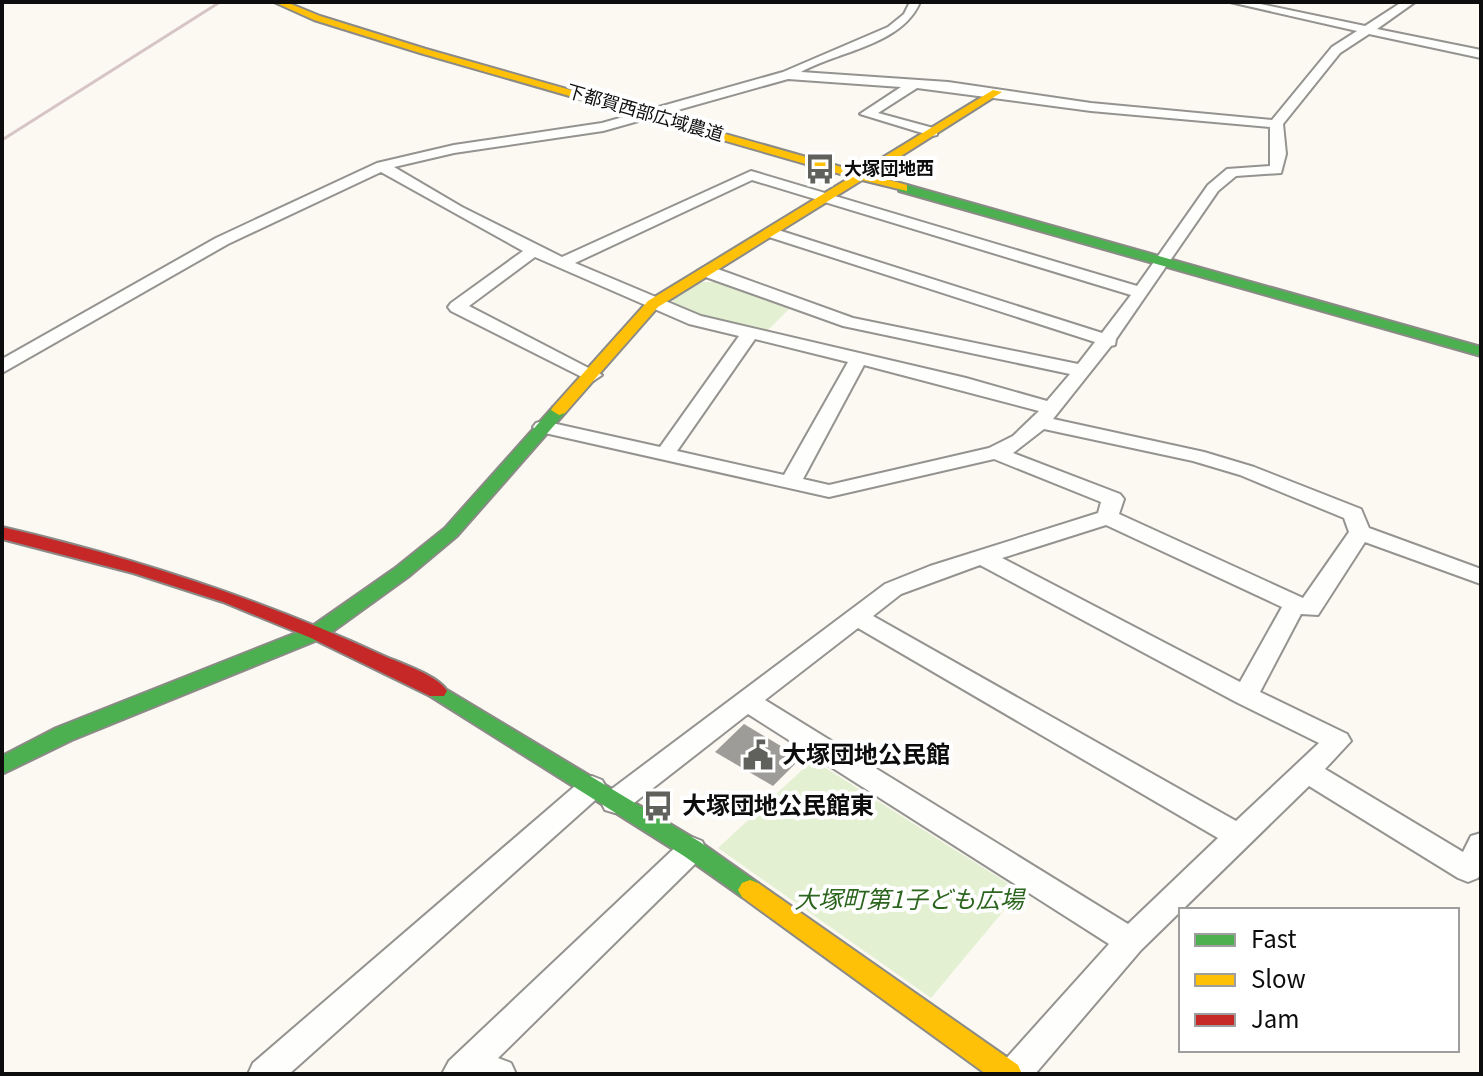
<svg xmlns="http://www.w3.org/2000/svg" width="1483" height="1076" viewBox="0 0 1483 1076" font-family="Georgia,'Noto Sans JP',serif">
<rect width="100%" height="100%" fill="#fbf9f2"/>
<g fill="#e4f0d2">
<path d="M 701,282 L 717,282 L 791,307 L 765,333 L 674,306 L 673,299 Z"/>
<path d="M 813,760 L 1020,891 L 931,998 L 718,848 Z"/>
</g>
<path fill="#9e9c98" d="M 744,724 L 801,758 L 773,786 L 715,752 Z"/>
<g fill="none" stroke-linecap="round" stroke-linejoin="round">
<g stroke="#949390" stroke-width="4">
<g id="street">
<path d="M 910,2 L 920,2 C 902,45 839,51 801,72 L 948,82 L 1091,103 L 1272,120 L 1332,47 L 1357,31 L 1230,2 L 1251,2 L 1365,26 L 1402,2 L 1415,2 L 1377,29 L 1481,50 L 1481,58 L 1369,34 L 1340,53 L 1283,124 L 1286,154 L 1281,173 L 1236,176 L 1218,191 L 1116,339 L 1115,345 L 1111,346 L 1053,419 L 1204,452 L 1254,467 L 1361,509 L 1369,528 L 1481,569 L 1481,584 L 1365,542 L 1318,615 L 1301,614 L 1260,692 L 1347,734 L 1351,741 L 1325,769 L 1463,852 L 1471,836 L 1481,833 L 1481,873 L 1478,878 L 1468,882 L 1458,878 L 1309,786 L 1141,950 L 1035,1074 L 997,1074 L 1002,1063 L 1109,944 L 748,714 L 625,810 L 615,813 L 605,810 L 601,802 L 605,794 L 885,584 L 930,566 L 1098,513 L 1101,502 L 994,459 L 829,497 L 536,431 L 533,427 L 536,423 L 543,421 L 660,447 L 739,336 L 689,324 L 535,257 L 469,306 L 602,375 L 593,381 L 586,379 L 451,311 L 448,307 L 451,303 L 523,251 L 381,172 L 228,244 L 2,373 L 2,359 L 216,238 L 377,163 L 454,145 L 602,123 L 783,72 L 888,27 L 904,14 ZM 788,79 L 901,87 L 860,114 L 932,136 L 937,135 L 937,129 L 878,113 L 917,88 L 1091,111 L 1270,127 L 1270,166 L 1227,169 L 1208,185 L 1137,286 L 751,171 L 562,257 L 462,207 L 394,167 L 454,153 L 603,131 ZM 752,180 L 1131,295 L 1102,333 L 778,230 L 766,230 L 764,233 L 766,236 L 1095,342 L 1078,364 L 853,318 L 712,267 L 706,266 L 698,271 L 700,275 L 843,326 L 1070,374 L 1047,401 L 966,378 L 701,316 L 575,263 ZM 755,339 L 848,362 L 784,475 L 677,451 ZM 864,365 L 1039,411 L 1013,436 L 989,448 L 829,485 L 803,479 ZM 1044,429 L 1193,461 L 1240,475 L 1344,518 L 1349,532 L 1303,598 L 1119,514 L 1124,499 L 1120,494 L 1013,453 ZM 1106,525 L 1282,607 L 1240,682 L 1002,558 ZM 980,565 L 1236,702 L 1319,743 L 1236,821 L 873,616 L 901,594 ZM 858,628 L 1218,838 L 1128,924 L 765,700 Z"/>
<path d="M 592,776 L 602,780 L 606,787 L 602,794 L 289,1074 L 248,1074 L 253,1063 L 582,780 Z"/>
<path d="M 692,837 L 702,841 L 706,849 L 702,857 L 498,1058 L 511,1063 L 516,1074 L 442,1074 L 449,1061 L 682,841 Z"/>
</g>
</g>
<g stroke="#8b8a87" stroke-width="4">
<g id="fast">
<path d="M 899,185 L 907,185 L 1481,347 L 1481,356 L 899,191 Z"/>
<path d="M 559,405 L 567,410 L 565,413 L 457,536 L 408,577 L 325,637 L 72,740 L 2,774 L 2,756 L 56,728 L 311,627 L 394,569 L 445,528 L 553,407 Z"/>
<path d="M 437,684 L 700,842 L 758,883 L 762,890 L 758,897 L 750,900 L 742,897 L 684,856 L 430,696 L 427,691 L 430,686 Z"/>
</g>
</g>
<g stroke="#8b8a87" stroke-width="4">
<g id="slow">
<path d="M 274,2 L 286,2 L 320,16 L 426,49 L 859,172 L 993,90 L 1002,92 L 871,175 L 907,185 L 907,191 L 862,180 L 658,307 L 565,413 L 559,415 L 551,410 L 553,407 L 648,301 L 851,177 L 420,53 L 314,20 Z"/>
<path d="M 750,880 L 758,883 L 1018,1065 L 1022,1074 L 986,1074 L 742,897 L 738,890 L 742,883 Z"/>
</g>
</g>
<g stroke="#8b8a87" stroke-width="4">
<path id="jam" d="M 2,527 C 135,558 260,599 384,656 C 400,663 439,676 447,691 L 444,696 L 430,696 L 311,638 L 223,602 L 133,573 L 2,539 Z"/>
</g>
<use href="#street" fill="#fefefd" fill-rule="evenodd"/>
<use href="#fast" fill="#4caf50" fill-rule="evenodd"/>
<use href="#slow" fill="#ffc107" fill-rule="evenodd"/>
<use href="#jam" fill="#c62828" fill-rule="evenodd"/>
<path stroke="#d7c5c5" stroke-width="3" d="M 2,140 L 220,2"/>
</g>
<defs>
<g id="bus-bare" transform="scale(2.4)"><path d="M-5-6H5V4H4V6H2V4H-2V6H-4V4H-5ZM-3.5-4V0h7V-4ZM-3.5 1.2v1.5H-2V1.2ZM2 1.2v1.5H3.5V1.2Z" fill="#60605d" stroke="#fff" stroke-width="2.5" paint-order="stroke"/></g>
<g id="civic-bare" transform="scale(2.4)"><path d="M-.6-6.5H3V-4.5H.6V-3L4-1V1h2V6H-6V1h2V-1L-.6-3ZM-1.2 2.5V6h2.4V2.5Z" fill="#60605d" stroke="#fff" stroke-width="2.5" paint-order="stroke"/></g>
</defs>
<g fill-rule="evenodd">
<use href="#bus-bare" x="820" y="169"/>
<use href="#civic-bare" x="758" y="755"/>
<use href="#bus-bare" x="658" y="806"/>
</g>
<g text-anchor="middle" stroke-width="8" stroke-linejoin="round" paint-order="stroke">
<g font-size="18" fill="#0d0d0d" stroke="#fff">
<text transform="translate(645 113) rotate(16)" y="6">下都賀西部広域農道</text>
</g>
<g font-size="18" font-weight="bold" fill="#0d0d0d" stroke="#fff" text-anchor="start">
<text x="844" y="175">大塚団地西</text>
</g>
<g font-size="24" font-weight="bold" fill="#0d0d0d" stroke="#fff" text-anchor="start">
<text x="782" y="763">大塚団地公民館</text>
<text x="682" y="814">大塚団地公民館東</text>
</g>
<g font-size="24" font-style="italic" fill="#2c651e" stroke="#fff">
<text x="909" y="908">大塚町第1子ども広場</text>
</g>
</g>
<rect width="1483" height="1076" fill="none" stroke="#0d0d0d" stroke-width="8"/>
<rect x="1179" y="908" width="280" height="144" fill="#ffffff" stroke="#9e9e9e" stroke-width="2"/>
<rect x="1195" y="934" width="40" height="12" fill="#4caf50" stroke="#9e9e9e" stroke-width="2"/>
<text x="1251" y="948" font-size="24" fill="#0d0d0d">Fast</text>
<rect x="1195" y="974" width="40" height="12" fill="#ffc107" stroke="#9e9e9e" stroke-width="2"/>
<text x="1251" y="988" font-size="24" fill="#0d0d0d">Slow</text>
<rect x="1195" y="1014" width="40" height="12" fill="#c62828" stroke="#9e9e9e" stroke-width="2"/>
<text x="1251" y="1028" font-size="24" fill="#0d0d0d">Jam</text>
</svg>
